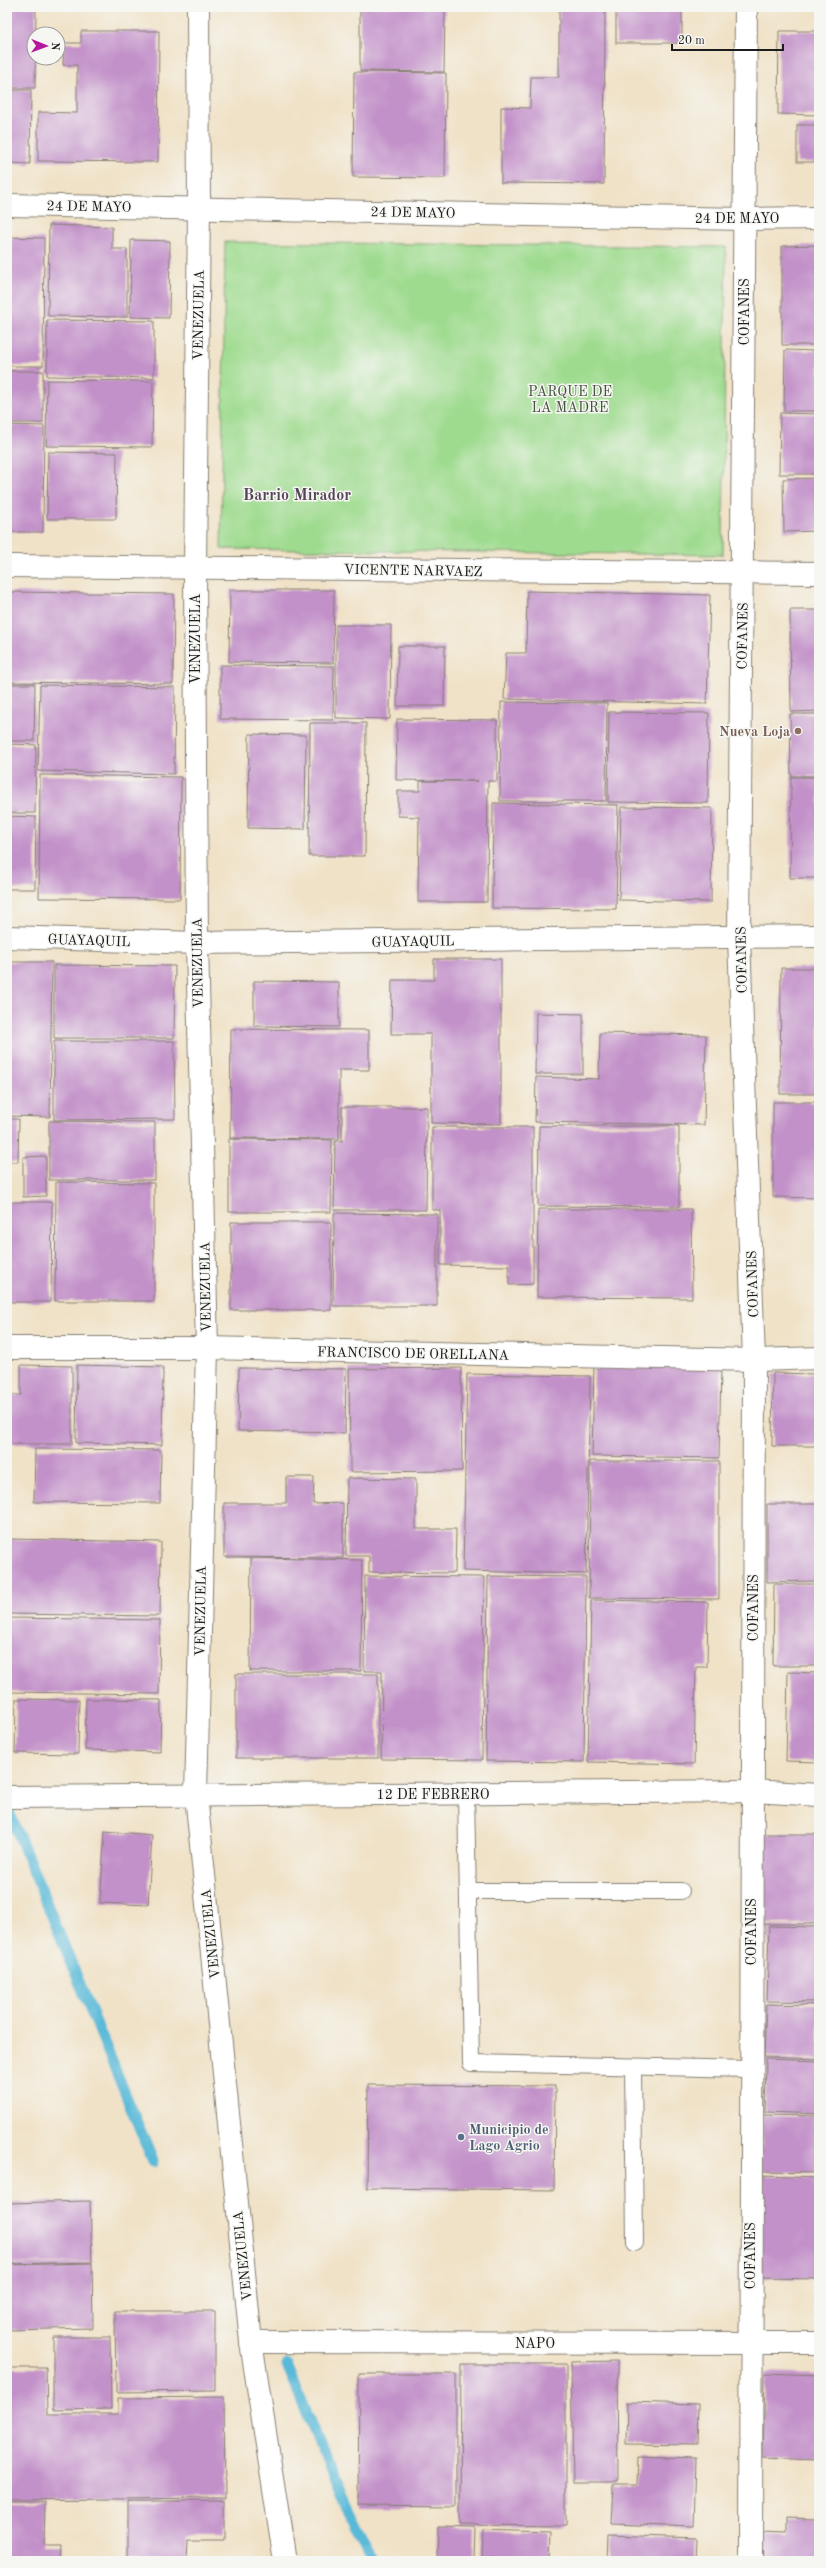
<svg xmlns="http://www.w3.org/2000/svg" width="826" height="2568" viewBox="0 0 826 2568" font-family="'Old Standard TT',serif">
<rect width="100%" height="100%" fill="#f6f6f2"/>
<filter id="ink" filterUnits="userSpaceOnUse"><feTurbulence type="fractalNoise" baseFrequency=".025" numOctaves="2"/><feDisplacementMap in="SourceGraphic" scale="8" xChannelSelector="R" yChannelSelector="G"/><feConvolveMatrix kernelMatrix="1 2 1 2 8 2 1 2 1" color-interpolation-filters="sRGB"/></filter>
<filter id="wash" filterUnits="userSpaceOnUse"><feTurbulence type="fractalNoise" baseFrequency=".012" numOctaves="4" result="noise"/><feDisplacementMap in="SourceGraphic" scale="16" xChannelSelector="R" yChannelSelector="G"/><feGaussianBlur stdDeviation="0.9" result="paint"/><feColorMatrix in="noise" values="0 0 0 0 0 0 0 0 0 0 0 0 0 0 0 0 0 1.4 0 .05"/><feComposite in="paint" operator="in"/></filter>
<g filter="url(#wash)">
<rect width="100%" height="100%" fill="#f0e2c7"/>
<path fill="#9fdb8f" stroke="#5e7c56" d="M 225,242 L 726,247 L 723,555 L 221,549 Z"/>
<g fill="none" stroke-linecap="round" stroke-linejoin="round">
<g stroke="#59b9d8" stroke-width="11">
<path d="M 7,1807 L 153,2161"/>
<path d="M 287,2365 L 355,2531 L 372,2561"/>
</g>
</g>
<g id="blocks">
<g fill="#c291c9">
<path d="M 7,7 L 36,7 L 35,88 L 7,88 Z"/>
<path d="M 360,7 L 445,7 L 444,72 L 360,71 Z"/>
<rect x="616" y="7" width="66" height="36"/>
<path d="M 559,9 L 605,10 L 604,184 L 501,183 L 501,107 L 530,108 L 531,77 L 559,77 Z"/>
<path d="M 81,31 L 159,31 L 158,162 L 38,161 L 38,112 L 77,113 L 77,65 L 63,65 L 64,43 L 81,43 Z"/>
<path d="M 779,31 L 819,31 L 819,115 L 778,114 Z"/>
<path d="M 354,72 L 446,73 L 445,178 L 353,177 Z"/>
<path d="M 7,90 L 31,90 L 30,164 L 7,163 Z"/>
<rect x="797" y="125" width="22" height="37"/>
<path d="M 49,225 L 112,227 L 112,249 L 127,249 L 127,317 L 48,316 Z"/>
<path d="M 7,237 L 44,238 L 43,366 L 7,366 Z"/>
<path d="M 131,240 L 170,241 L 169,318 L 130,317 Z"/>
<path d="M 819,245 L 819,345 L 782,345 L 782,246 Z"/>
<path d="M 47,320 L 154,321 L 154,378 L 47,376 Z"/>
<path d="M 785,350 L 819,351 L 819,411 L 784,411 Z"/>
<rect x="7" y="371" width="36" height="52"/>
<path d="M 47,380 L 153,381 L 152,447 L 46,446 Z"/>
<path d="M 780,413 L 819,414 L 819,474 L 779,474 Z"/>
<path d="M 7,425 L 44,426 L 43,532 L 7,532 Z"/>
<path d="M 48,452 L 117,453 L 116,519 L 47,519 Z"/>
<path d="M 819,478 L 819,531 L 784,532 L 783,479 Z"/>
<path d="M 230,590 L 334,590 L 333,663 L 229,662 Z"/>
<path d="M 527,591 L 710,595 L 707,704 L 504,699 L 506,653 L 526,653 Z"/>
<path d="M 7,592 L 174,594 L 173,684 L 7,682 Z"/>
<path d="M 790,610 L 819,610 L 819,711 L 791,712 Z"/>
<path d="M 336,625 L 391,625 L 390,719 L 336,718 Z"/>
<path d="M 398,646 L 445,646 L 444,706 L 397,706 Z"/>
<path d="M 220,665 L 334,666 L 333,720 L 220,719 Z"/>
<path d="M 7,684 L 35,684 L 34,741 L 7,741 Z"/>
<path d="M 40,685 L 175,687 L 174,774 L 38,771 Z"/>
<path d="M 501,702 L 607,703 L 606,801 L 500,801 Z"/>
<path d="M 609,712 L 709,713 L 708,803 L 608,802 Z"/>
<path d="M 790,714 L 819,714 L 819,776 L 791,776 Z"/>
<path d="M 397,719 L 497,720 L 497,781 L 488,781 L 487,902 L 418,902 L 419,817 L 398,816 L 398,791 L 420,791 L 420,781 L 478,781 L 396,780 Z"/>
<path d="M 310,723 L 366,723 L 365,856 L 309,856 Z"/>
<path d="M 249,734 L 306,735 L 305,829 L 248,828 Z"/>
<path d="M 7,744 L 36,745 L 35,813 L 7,813 Z"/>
<path d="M 40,775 L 181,777 L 180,899 L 39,898 Z"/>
<path d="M 791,777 L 819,777 L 819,878 L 790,878 Z"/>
<path d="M 493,803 L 618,805 L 616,909 L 492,908 Z"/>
<path d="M 621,807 L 712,808 L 711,902 L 619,900 Z"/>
<path d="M 7,816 L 36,817 L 35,889 L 7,889 Z"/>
<path d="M 434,959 L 501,959 L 501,1124 L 431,1123 L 431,1034 L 391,1034 L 392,980 L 434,980 Z"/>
<path d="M 7,962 L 52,962 L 50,1117 L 7,1116 Z"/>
<path d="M 54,965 L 175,966 L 174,1038 L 54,1038 Z"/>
<path d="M 781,968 L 819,968 L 819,1094 L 780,1094 Z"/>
<path d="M 254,981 L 339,982 L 339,1027 L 254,1026 Z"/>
<path d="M 536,1013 L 583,1014 L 583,1074 L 535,1074 Z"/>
<path d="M 231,1029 L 369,1030 L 369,1070 L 339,1070 L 339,1139 L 230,1138 Z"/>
<path d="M 600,1033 L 706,1035 L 704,1125 L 535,1122 L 536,1077 L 599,1079 Z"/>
<path d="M 54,1041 L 174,1041 L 175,1119 L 54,1120 Z"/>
<path d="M 773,1102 L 819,1102 L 819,1198 L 773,1197 Z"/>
<path d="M 342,1107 L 427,1107 L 426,1210 L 334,1210 L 335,1141 L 342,1141 Z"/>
<path d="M 7,1119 L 19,1119 L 18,1162 L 7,1162 Z"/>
<path d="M 49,1121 L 155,1122 L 155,1180 L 49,1180 Z"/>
<path d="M 539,1126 L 679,1126 L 679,1207 L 538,1206 Z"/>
<path d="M 432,1127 L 533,1127 L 533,1284 L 509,1285 L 509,1266 L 440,1265 L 440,1210 L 432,1210 Z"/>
<path d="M 229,1139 L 332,1140 L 331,1212 L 229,1212 Z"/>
<path d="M 46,1156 L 46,1196 L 23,1197 L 23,1157 Z"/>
<path d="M 56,1182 L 154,1183 L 154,1301 L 55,1301 Z"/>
<path d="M 7,1202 L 52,1202 L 51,1302 L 7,1302 Z"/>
<path d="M 538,1209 L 691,1209 L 692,1298 L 537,1297 Z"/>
<path d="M 334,1213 L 437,1214 L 437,1306 L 333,1306 Z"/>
<rect x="231" y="1222" width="100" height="88"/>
<path d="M 21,1365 L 72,1366 L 72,1444 L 7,1444 L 7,1395 L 21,1395 Z"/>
<path d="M 77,1365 L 163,1367 L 162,1445 L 76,1443 Z"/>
<path d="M 594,1366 L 721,1368 L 719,1458 L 592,1456 Z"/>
<path d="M 239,1368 L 346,1369 L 345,1433 L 238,1431 Z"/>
<path d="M 461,1368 L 462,1471 L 350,1472 L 349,1369 Z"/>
<path d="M 773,1373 L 819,1374 L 819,1446 L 772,1446 Z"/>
<path d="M 467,1374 L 590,1376 L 586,1574 L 463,1571 Z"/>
<path d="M 35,1449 L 161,1450 L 160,1503 L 34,1502 Z"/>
<path d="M 590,1461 L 719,1461 L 719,1599 L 589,1598 Z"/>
<path d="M 286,1477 L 314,1477 L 313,1504 L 343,1503 L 343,1558 L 224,1557 L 224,1503 L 286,1503 Z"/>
<path d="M 347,1478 L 416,1479 L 416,1529 L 456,1529 L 455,1573 L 369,1572 L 369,1556 L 346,1556 Z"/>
<path d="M 767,1504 L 819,1504 L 819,1581 L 767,1582 Z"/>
<path d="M 7,1539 L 161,1542 L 160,1616 L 7,1614 Z"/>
<path d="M 251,1558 L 362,1560 L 361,1671 L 250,1671 Z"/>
<path d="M 365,1576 L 484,1577 L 482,1760 L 381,1759 L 382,1671 L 364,1671 Z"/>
<path d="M 488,1576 L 586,1577 L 584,1762 L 486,1761 Z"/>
<path d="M 774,1584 L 819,1584 L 819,1666 L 773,1666 Z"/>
<path d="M 591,1600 L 708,1602 L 707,1667 L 696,1667 L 694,1764 L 588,1762 Z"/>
<path d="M 7,1618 L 160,1620 L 159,1694 L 7,1692 Z"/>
<path d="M 788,1672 L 819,1673 L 819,1762 L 786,1761 Z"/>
<rect x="236" y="1674" width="142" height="84"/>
<path d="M 16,1699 L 79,1700 L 78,1754 L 15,1753 Z"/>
<path d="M 86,1699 L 161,1700 L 160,1752 L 85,1750 Z"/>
<path d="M 105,1831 L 152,1835 L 148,1905 L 100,1903 Z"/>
<path d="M 762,1834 L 819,1834 L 819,1924 L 763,1924 Z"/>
<path d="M 769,1926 L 819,1927 L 819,2002 L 767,2001 Z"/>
<path d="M 766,2004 L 819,2005 L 819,2059 L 764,2057 Z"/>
<path d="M 766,2059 L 819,2061 L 819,2114 L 765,2112 Z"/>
<path d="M 368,2085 L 555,2086 L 554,2190 L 367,2188 Z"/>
<path d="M 763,2115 L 819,2116 L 819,2173 L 761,2172 Z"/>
<path d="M 762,2176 L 819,2178 L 819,2279 L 759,2278 Z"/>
<path d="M 90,2201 L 92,2262 L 7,2264 L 7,2203 Z"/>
<path d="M 92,2263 L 93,2328 L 7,2330 L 7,2265 Z"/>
<path d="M 115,2311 L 215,2311 L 215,2391 L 116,2392 Z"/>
<path d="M 53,2337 L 110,2337 L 111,2409 L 53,2410 Z"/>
<path d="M 617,2361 L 618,2482 L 573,2482 L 571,2362 Z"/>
<path d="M 461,2364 L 566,2364 L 566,2526 L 460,2525 Z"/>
<path d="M 7,2368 L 46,2368 L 47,2414 L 118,2414 L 118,2398 L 224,2397 L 225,2498 L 7,2500 Z"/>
<path d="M 765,2373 L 819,2375 L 819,2460 L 763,2458 Z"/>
<path d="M 359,2374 L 456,2374 L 456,2507 L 358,2506 Z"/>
<path d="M 627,2402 L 698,2404 L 697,2445 L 626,2444 Z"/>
<path d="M 638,2456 L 696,2458 L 694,2527 L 611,2524 L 613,2485 L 637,2485 Z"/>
<path d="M 128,2501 L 224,2501 L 224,2539 L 188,2539 L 187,2561 L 128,2561 Z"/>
<path d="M 7,2502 L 45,2502 L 44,2545 L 62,2545 L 61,2561 L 7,2561 Z"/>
<path d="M 816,2505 L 819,2505 L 819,2561 L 759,2561 L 759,2532 L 786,2533 L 786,2518 L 815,2519 Z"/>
<path d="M 437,2527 L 474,2528 L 473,2561 L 436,2561 Z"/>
<path d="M 482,2530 L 550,2532 L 549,2561 L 481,2558 Z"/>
<path d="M 609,2535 L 696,2538 L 695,2561 L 608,2561 Z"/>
</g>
</g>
</g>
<g filter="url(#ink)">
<use href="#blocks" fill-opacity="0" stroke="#867f72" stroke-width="1"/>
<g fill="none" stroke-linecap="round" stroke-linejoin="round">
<g stroke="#867f72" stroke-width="18">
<g id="lane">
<path d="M 466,1793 L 471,2063 L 751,2069"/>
<path d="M 468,1891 L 681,1891"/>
<path d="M 633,2067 L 635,2243"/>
</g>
</g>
<g stroke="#867f72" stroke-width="24">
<g id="street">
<path d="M 198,7 L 199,208 L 195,568 L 197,943 L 207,1348 L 196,1795 L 251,2342 L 285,2561"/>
<path d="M 746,7 L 739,937 L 754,1360 L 751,2561"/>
<path d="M 7,205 L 745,219 L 819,218"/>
<path d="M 7,566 L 819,573"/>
<path d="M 7,937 L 197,943 L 819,936"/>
<path d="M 7,1348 L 207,1348 L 754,1360 L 819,1358"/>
<path d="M 7,1797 L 752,1791 L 819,1795"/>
<path d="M 251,2342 L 819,2343"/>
</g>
</g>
<use href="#lane" stroke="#fff" stroke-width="16"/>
<use href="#street" stroke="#fff" stroke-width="22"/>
</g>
</g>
<circle fill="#8d6e63" stroke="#f6f6f2" stroke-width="1.5" cx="798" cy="731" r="4"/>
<circle fill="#5c6f8a" stroke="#f6f6f2" stroke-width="1.5" cx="461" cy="2137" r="4"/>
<g text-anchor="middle" stroke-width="3" stroke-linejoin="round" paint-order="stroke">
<g font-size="14" fill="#1c1c1c" stroke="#f6f6f2">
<text transform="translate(89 206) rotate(1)" y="5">24 DE MAYO</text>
<text transform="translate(413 212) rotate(1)" y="5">24 DE MAYO</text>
<text x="737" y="223">24 DE MAYO</text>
<text transform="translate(744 312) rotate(-90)" y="5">COFANES</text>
<text transform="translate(198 315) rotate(-89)" y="5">VENEZUELA</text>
<text transform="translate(413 570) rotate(1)" y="5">VICENTE NARVAEZ</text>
<text transform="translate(742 636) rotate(-89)" y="5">COFANES</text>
<text transform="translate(195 639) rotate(-90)" y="5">VENEZUELA</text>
<text transform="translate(89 940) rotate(2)" y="5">GUAYAQUIL</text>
<text transform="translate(413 941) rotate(-1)" y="5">GUAYAQUIL</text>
<text transform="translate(741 960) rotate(-91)" y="5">COFANES</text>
<text transform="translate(197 963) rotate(-91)" y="5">VENEZUELA</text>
<text transform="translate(752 1284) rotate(-92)" y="5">COFANES</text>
<text transform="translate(205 1287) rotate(-91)" y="5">VENEZUELA</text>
<text transform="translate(413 1353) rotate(1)" y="5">FRANCISCO DE ORELLANA</text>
<text transform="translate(753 1608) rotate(-90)" y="5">COFANES</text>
<text transform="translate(200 1611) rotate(-89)" y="5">VENEZUELA</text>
<text x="433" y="1799">12 DE FEBRERO</text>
<text transform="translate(751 1932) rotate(-90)" y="5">COFANES</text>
<text transform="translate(210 1934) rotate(-96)" y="5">VENEZUELA</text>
<text transform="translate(242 2256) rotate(-96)" y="5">VENEZUELA</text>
<text transform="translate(750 2256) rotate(-90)" y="5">COFANES</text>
<text x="535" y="2348">NAPO</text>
</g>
<g font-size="14" fill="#43553e" stroke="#f6f6f2">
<text x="570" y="396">PARQUE DE<tspan x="570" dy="16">LA MADRE</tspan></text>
</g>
<g font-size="14" font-weight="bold" fill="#785e54" stroke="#f6f6f2" text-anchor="end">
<text x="790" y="736">Nueva Loja</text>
</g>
<g font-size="14" font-weight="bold" fill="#4e5e75" stroke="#f6f6f2" text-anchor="start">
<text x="469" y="2134">Municipio de<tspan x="469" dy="16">Lago Agrio</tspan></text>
</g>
<g font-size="16" font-weight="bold" fill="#564559" stroke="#f6f6f2">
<text x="297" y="500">Barrio Mirador</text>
</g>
</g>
<rect width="826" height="2568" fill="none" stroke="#f6f6f2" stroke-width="24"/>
<g transform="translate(46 46) rotate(91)"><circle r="19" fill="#f6f6f2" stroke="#9f9f9c"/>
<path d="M0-3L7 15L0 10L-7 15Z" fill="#b5179e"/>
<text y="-6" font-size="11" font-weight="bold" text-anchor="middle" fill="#1c1c1c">N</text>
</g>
<path d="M672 44v6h111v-6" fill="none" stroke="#1c1c1c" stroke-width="2"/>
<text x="678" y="44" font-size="12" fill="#1c1c1c" stroke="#f6f6f2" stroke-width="3" paint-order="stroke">20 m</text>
</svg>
